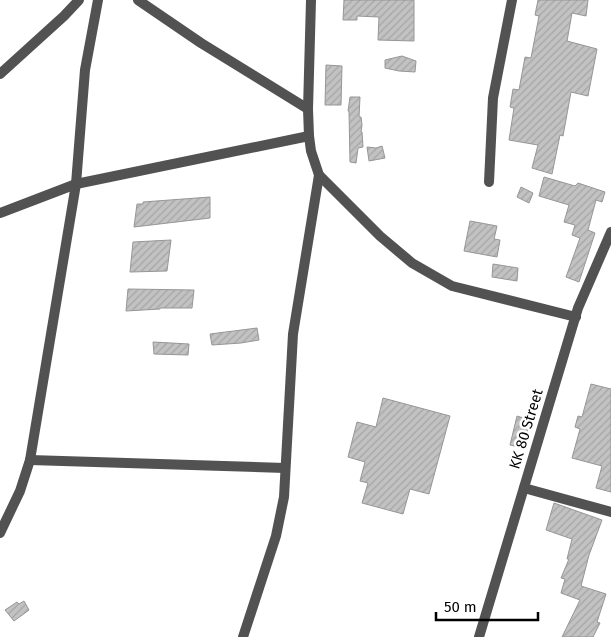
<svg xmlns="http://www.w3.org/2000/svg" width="611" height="637" viewBox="0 0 611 637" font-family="'Fira Sans',sans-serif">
<defs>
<pattern id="building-hatch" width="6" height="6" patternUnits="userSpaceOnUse" patternTransform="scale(1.25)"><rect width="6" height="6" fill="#c2c2c2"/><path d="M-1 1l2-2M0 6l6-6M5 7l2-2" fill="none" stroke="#a5a5a5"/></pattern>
</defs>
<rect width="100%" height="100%" fill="#fff"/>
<g fill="url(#building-hatch)" stroke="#969696">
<path d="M 344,0 L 414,0 L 414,41 L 378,40 L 379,17 L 357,16 L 357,20 L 343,20 Z"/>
<path d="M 538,0 L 588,0 L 586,16 L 572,13 L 567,41 L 597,49 L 588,96 L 571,92 L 563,136 L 560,135 L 552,174 L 532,168 L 538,145 L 509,140 L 514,108 L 510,107 L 513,89 L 519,90 L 525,57 L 531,58 L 539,16 L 535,15 Z"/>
<path d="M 402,56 L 416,61 L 415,72 L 399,71 L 385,68 L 385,60 Z"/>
<path d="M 326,65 L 342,66 L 341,105 L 325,105 Z"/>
<path d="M 350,97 L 360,97 L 359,117 L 361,117 L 362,125 L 361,132 L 362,132 L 363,147 L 358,148 L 356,163 L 350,162 L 349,111 L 348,111 Z"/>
<path d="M 382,146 L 385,158 L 369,161 L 367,147 L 376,148 Z"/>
<path d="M 544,177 L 575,186 L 578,183 L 605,192 L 602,202 L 596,200 L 588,230 L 595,233 L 579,282 L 566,277 L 580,238 L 572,235 L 575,225 L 564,222 L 569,205 L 539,196 Z"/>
<path d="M 521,187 L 533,193 L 529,203 L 517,197 Z"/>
<path d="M 210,197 L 210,218 L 134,227 L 137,204 L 143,204 L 143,202 Z"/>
<path d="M 470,221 L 497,226 L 494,239 L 500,240 L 497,257 L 464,251 Z"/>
<path d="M 171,240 L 167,271 L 130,272 L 133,242 Z"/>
<path d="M 493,264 L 518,268 L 517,281 L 492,277 Z"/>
<path d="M 128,289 L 194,290 L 192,308 L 160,308 L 160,309 L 126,311 Z"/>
<path d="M 257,328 L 259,340 L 241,343 L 212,345 L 210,334 Z"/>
<path d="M 153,342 L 189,344 L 188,355 L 154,354 Z"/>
<path d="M 591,384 L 611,389 L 611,492 L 596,488 L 602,466 L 572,458 L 580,429 L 575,427 L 578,416 L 582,417 Z"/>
<path d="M 383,398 L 450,416 L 429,494 L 410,489 L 403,514 L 362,503 L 368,483 L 360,481 L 365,462 L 348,457 L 357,422 L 376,427 Z"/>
<path d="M 517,416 L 530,420 L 523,448 L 510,445 Z"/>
<path d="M 554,503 L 602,520 L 589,555 L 581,586 L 606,594 L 597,622 L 600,623 L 593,637 L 562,637 L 580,600 L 561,593 L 565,579 L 561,578 L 569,559 L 567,559 L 572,539 L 546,530 Z"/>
<path d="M 24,601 L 29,610 L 14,621 L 5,610 L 17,602 L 19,604 Z"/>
</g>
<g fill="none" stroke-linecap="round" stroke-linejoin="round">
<g stroke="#525252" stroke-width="10">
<path d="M 138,0 L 201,43 L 308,109"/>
<path d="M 311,0 L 308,109 L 309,136 L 311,151 L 319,175 L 380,236 L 412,263 L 452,286 L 576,317"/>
<path d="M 0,74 L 64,16 L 79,0"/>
<path d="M 489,182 L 493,98 L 512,0"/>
<path d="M 0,213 L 76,184 L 309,136"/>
<path d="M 30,460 L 285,468"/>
<path d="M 524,488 L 611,512"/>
<path d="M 0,533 L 20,491 L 30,460 L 76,184 L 85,70 L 98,0"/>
<path d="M 243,637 L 276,536 L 284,497 L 293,334 L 319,175"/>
<path d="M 479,637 L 578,308 L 611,232"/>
</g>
</g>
<g text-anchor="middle" stroke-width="5" stroke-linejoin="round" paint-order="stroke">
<g font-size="15" fill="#000" stroke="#fff">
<text transform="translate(526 429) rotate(-73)" y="5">KK 80 Street</text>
</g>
</g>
<path d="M436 612v8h102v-8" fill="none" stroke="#000000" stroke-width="2.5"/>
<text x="444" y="612" font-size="15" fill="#000000" stroke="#ffffff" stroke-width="4" paint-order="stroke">50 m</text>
</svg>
